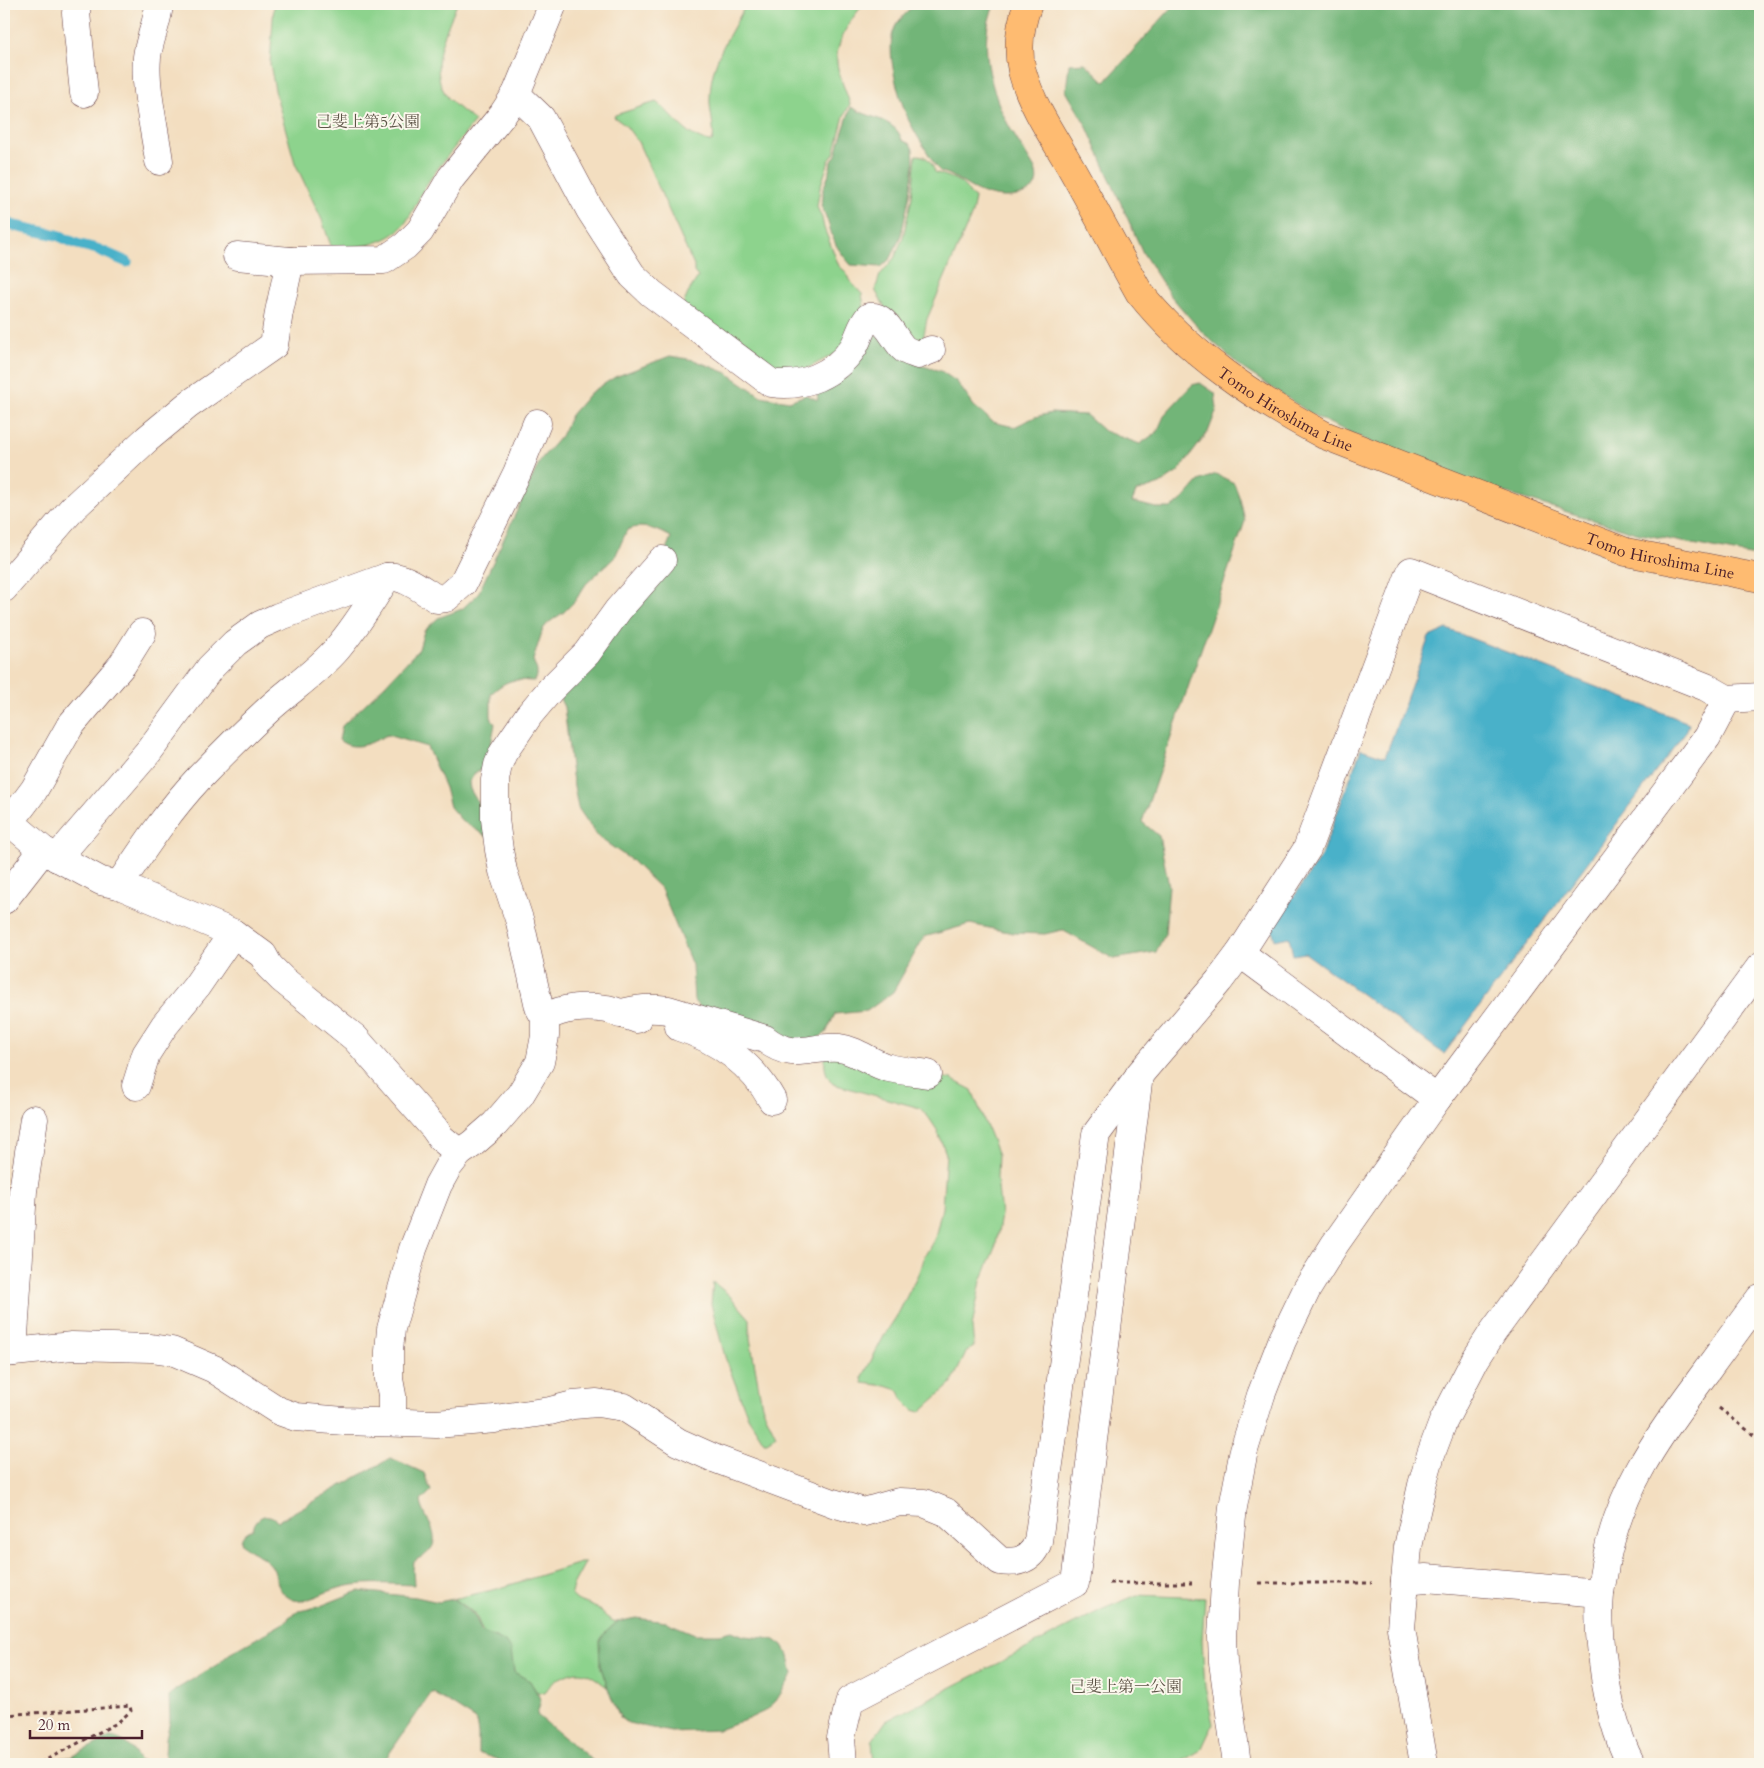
<svg xmlns="http://www.w3.org/2000/svg" width="1764" height="1768" viewBox="0 0 1764 1768" font-family="Cardo,'Noto Serif JP',serif">
<rect width="100%" height="100%" fill="#fbf7ec"/>
<filter id="ink" filterUnits="userSpaceOnUse"><feTurbulence type="fractalNoise" baseFrequency=".02" numOctaves="2"/><feDisplacementMap in="SourceGraphic" scale="10" xChannelSelector="R" yChannelSelector="G"/><feConvolveMatrix kernelMatrix="1 2 1 2 8 2 1 2 1" color-interpolation-filters="sRGB"/></filter>
<filter id="wash" filterUnits="userSpaceOnUse"><feTurbulence type="fractalNoise" baseFrequency=".0096" numOctaves="4" result="noise"/><feDisplacementMap in="SourceGraphic" scale="20" xChannelSelector="R" yChannelSelector="G"/><feGaussianBlur stdDeviation="1.12" result="paint"/><feColorMatrix in="noise" values="0 0 0 0 0 0 0 0 0 0 0 0 0 0 0 0 0 1.4 0 .05"/><feComposite in="paint" operator="in"/></filter>
<g filter="url(#wash)">
<rect width="100%" height="100%" fill="#f3dec0"/>
<g fill="#8dd38d" stroke="#6c795c">
<path d="M 274,4 L 457,4 C 445,33 426,71 449,99 C 456,107 466,114 475,121 C 459,142 441,163 426,185 C 419,196 415,208 408,219 C 393,244 359,248 332,249 L 322,220 L 295,163 L 276,95 L 270,64 Z"/>
<path d="M 746,4 L 864,4 C 851,18 835,43 837,63 C 839,77 846,91 850,104 L 844,116 L 834,154 L 829,161 L 820,188 L 817,207 L 822,218 L 824,228 L 839,266 L 846,272 L 849,280 L 862,294 L 865,312 L 848,347 L 787,379 L 683,305 L 689,291 L 698,277 L 694,272 L 694,266 L 638,142 L 626,126 L 614,117 L 615,115 L 656,102 C 676,117 683,135 709,142 L 713,140 C 715,126 709,111 710,97 C 711,58 730,37 746,4 Z"/>
<path d="M 916,155 C 928,155 931,162 935,172 C 945,176 957,178 964,186 C 969,191 969,195 975,198 L 972,214 L 927,319 L 922,344 L 915,349 L 889,322 L 884,306 L 875,290 L 880,275 L 895,257 L 903,237 L 912,197 Z"/>
<path d="M 826,1053 L 951,1079 L 972,1090 L 998,1155 L 997,1178 L 1001,1215 L 996,1245 L 981,1281 L 972,1327 L 974,1347 L 967,1351 L 951,1384 L 920,1412 L 913,1410 L 905,1402 L 898,1390 L 886,1386 L 863,1383 L 862,1378 L 885,1334 L 898,1314 L 919,1272 L 923,1259 L 935,1238 L 942,1208 L 946,1154 L 937,1130 L 929,1118 L 920,1108 L 833,1084 C 825,1074 823,1066 826,1053 Z"/>
<path d="M 713,1282 L 729,1295 L 750,1319 L 750,1338 L 762,1406 L 776,1436 L 767,1442 L 764,1442 L 748,1417 L 725,1357 L 711,1304 Z"/>
<path d="M 580,1563 L 585,1563 L 573,1585 L 571,1594 C 579,1605 585,1601 596,1608 C 604,1613 607,1620 617,1622 L 605,1633 L 600,1665 L 608,1688 C 591,1675 583,1666 562,1677 C 553,1682 549,1685 545,1693 L 537,1692 L 529,1681 L 514,1672 L 514,1667 L 495,1636 C 477,1634 483,1624 474,1614 C 469,1608 460,1603 453,1599 L 497,1589 Z"/>
<path d="M 1137,1595 L 1205,1598 L 1202,1640 L 1205,1687 L 1213,1724 L 1201,1750 L 1177,1764 L 874,1764 L 872,1741 L 886,1721 L 1103,1609 Z"/>
</g>
<g fill="#72b578" stroke="#5e6a52">
<path d="M 915,4 L 995,4 C 980,33 987,72 998,102 C 1006,125 1022,147 1035,169 C 1038,178 1038,187 1028,192 C 1008,202 984,196 965,184 C 958,180 950,173 941,172 L 936,167 C 928,152 917,137 909,121 C 899,98 884,50 895,27 C 899,19 909,11 915,4 Z"/>
<path d="M 1175,4 L 1760,4 L 1760,557 L 1636,533 L 1433,471 L 1316,417 L 1242,368 L 1202,332 L 1170,295 L 1143,253 L 1086,125 L 1066,91 L 1069,64 L 1085,63 L 1105,82 Z"/>
<path d="M 851,107 C 868,118 896,119 902,140 L 910,144 L 913,149 L 914,164 L 910,194 L 901,235 L 891,258 L 881,267 L 851,265 C 846,259 840,252 836,245 C 830,232 828,218 821,206 L 823,198 L 823,189 L 828,177 L 831,163 L 836,155 L 839,143 Z"/>
<path d="M 873,332 L 919,365 L 941,371 L 957,382 L 974,406 L 993,422 L 1014,427 L 1035,417 L 1051,413 L 1086,415 L 1104,431 L 1140,444 L 1157,432 L 1165,414 L 1192,385 L 1200,383 L 1215,393 L 1217,409 L 1208,432 L 1178,472 L 1160,484 L 1136,492 L 1132,502 L 1156,508 L 1172,508 L 1183,499 L 1199,481 L 1216,474 L 1234,483 L 1240,499 L 1245,521 L 1142,822 L 1159,836 L 1169,886 L 1165,934 L 1156,952 L 1114,959 L 1062,930 L 1045,934 L 1013,933 L 970,924 L 924,937 L 893,992 L 867,1011 L 835,1014 L 826,1033 L 809,1044 L 705,1014 L 694,1001 L 692,965 L 661,889 L 631,860 L 598,837 L 578,808 L 572,775 L 564,707 L 560,699 L 665,552 L 671,537 C 658,530 642,523 627,530 L 615,557 L 586,584 L 575,601 L 564,612 L 548,623 L 543,629 L 533,660 L 537,671 L 537,675 L 534,681 C 527,681 522,680 517,680 C 507,680 497,688 491,694 L 491,717 L 495,724 L 490,750 L 489,766 L 476,772 L 469,782 L 470,789 L 478,803 L 480,816 L 489,838 L 462,821 L 450,807 L 445,788 L 427,747 L 387,735 C 372,742 355,753 339,740 L 342,726 L 385,685 L 419,649 L 424,631 L 438,618 L 462,609 L 478,594 L 541,459 L 561,436 L 571,415 L 590,393 L 615,377 L 670,356 L 694,360 L 727,373 L 761,396 L 789,401 L 806,395 L 818,400 L 817,393 L 823,386 Z"/>
<path d="M 391,1458 L 424,1473 L 431,1491 L 421,1501 C 422,1516 443,1536 430,1550 C 426,1556 419,1557 414,1562 L 413,1570 L 414,1585 C 386,1584 362,1581 335,1589 C 321,1593 301,1607 288,1597 C 272,1586 280,1573 268,1562 C 260,1553 248,1553 241,1542 C 242,1535 246,1532 253,1529 C 256,1516 268,1511 278,1521 Z"/>
<path d="M 358,1591 L 416,1597 L 439,1602 L 453,1599 C 468,1609 476,1613 481,1631 L 504,1641 L 511,1650 L 514,1672 L 530,1681 L 541,1700 L 537,1715 L 597,1764 L 511,1764 L 478,1753 L 478,1734 L 476,1720 L 432,1692 L 382,1764 L 159,1764 L 164,1761 L 165,1756 L 166,1738 L 170,1721 L 169,1697 L 175,1690 L 218,1664 L 229,1654 L 287,1621 L 289,1617 L 299,1611 L 318,1607 Z"/>
<path d="M 636,1618 L 666,1622 L 695,1634 L 720,1634 L 732,1631 L 744,1636 L 765,1638 L 775,1640 L 783,1646 L 789,1656 L 793,1674 L 776,1701 L 767,1710 L 748,1719 L 718,1730 L 671,1732 L 628,1723 L 620,1717 L 611,1697 L 600,1665 L 599,1642 L 605,1633 L 617,1622 Z"/>
<path d="M 110,1737 C 125,1739 132,1748 140,1761 L 157,1764 L 47,1764 L 61,1758 L 71,1757 Z"/>
</g>
<path fill="#4ab1c9" stroke="#4a687a" d="M 1447,629 L 1689,723 L 1687,730 L 1444,1054 L 1305,953 L 1293,955 L 1289,937 L 1275,940 L 1272,929 L 1321,856 L 1361,749 L 1385,757 L 1429,637 Z"/>
<g fill="none" stroke-linecap="round" stroke-linejoin="round">
<path stroke="#4ab1c9" stroke-width="11" d="M 4,222 L 15,226 L 57,235 L 77,244 L 97,249 L 127,262"/>
</g>
</g>
<g filter="url(#ink)">
<g fill="none" stroke-linecap="round" stroke-linejoin="round">
<g stroke="#633c41" stroke-width="29">
<g id="minor">
<path d="M 77,4 L 76,13 L 84,93"/>
<path d="M 516,94 L 541,118 L 590,210 L 632,275 L 651,293 L 771,383 C 803,388 834,375 853,348 C 859,339 861,325 869,317 C 886,315 893,338 903,348 C 907,352 913,353 918,355 L 931,350"/>
<path d="M 159,161 C 155,130 144,87 147,57 C 149,39 158,22 159,4"/>
<path d="M 237,256 L 290,261 L 384,260 L 405,246 L 420,231 L 451,178 L 503,114 L 516,94 L 553,4"/>
<path d="M 4,588 L 73,508 L 147,439 L 188,405 L 274,345 L 279,312 L 290,261"/>
<path d="M 4,817 L 43,850 L 101,881 L 119,885 L 233,933 L 263,955 L 269,966 L 282,979 L 355,1038 L 434,1128 L 441,1138 L 459,1153"/>
<path d="M 10,822 L 34,790 L 70,726 L 122,665 L 142,633"/>
<path d="M 57,858 L 149,751 L 210,668 L 235,643 L 260,625 L 278,617 L 387,577 C 405,575 422,590 437,599 L 446,598 L 463,583 L 517,473 L 537,423"/>
<path d="M 119,885 C 144,848 168,811 199,778 C 221,755 245,731 269,709 C 291,689 317,672 337,649 C 356,627 371,602 387,577"/>
<path d="M 4,900 L 43,850"/>
<path d="M 1240,953 L 1437,1099"/>
<path d="M 620,1014 C 637,1008 651,1008 668,1010 L 765,1039 C 794,1062 811,1045 839,1048 C 857,1050 872,1064 889,1068 C 902,1071 915,1072 928,1074"/>
<path d="M 545,1018 C 562,1007 587,1006 607,1009 C 617,1011 627,1016 637,1019"/>
<path d="M 679,1027 C 718,1039 753,1065 772,1100"/>
<path d="M 136,1086 L 146,1054 L 164,1026 L 196,987 L 233,933"/>
<path d="M 13,1352 L 23,1191 L 34,1119"/>
<path d="M 4,1353 L 72,1346 L 151,1348 L 172,1351 L 214,1369 L 279,1411 L 296,1417 L 344,1421 L 436,1424 L 495,1419 L 550,1411 L 573,1405 L 597,1403 L 624,1407 L 678,1442 L 716,1459 L 833,1503 L 864,1512 L 899,1502 L 924,1503 L 946,1512 L 1000,1561 C 1017,1564 1033,1559 1038,1541 L 1096,1134 L 1139,1076"/>
<path d="M 392,1422 L 392,1395 L 389,1379 L 389,1351 L 391,1329 L 413,1249 L 438,1185 L 448,1167 L 459,1153 L 472,1144 L 495,1124 L 520,1095 L 540,1062 L 545,1036 L 545,1018 L 539,1007 L 520,922 L 503,871 L 499,850 L 495,819 L 495,780 L 498,765 L 503,753 L 529,715 L 551,689 L 587,653 L 618,610 L 662,560"/>
<path d="M 1405,1580 L 1426,1578 L 1600,1593"/>
<path d="M 843,1764 L 841,1738 L 850,1700 L 1075,1583 L 1139,1075 L 1219,981 L 1240,953 L 1307,849 L 1411,571 L 1706,687 L 1727,699 L 1760,697"/>
<path d="M 1237,1764 L 1223,1662 L 1222,1637 L 1225,1583 L 1233,1507 L 1244,1450 L 1261,1395 L 1282,1341 L 1307,1289 L 1335,1244 L 1437,1099 L 1707,737 L 1727,699"/>
<path d="M 1424,1764 L 1401,1628 L 1408,1547 L 1422,1485 L 1431,1454 L 1443,1422 L 1475,1360 L 1493,1332 L 1760,967"/>
<path d="M 1631,1764 C 1615,1733 1607,1697 1603,1662 C 1600,1640 1598,1617 1600,1594 C 1601,1584 1604,1574 1605,1564 C 1620,1491 1653,1443 1697,1384 C 1718,1355 1739,1327 1760,1298"/>
</g>
</g>
<g stroke="#633c41" stroke-width="29">
<g id="major">
<path id="s1" d="M 1028,4 C 1020,25 1017,49 1022,71 C 1031,104 1052,135 1069,164 C 1093,206 1115,249 1139,292 C 1188,354 1255,398 1324,435 L 1626,552 L 1760,578"/>
</g>
</g>
<g stroke="#633c41" stroke-width="3" stroke-dasharray="4 4" stroke-linecap="butt">
<path d="M 1719,1408 L 1760,1440"/>
<path d="M 1109,1583 L 1192,1583"/>
<path d="M 1259,1583 L 1372,1583"/>
<path d="M 4,1715 L 130,1706 L 131,1711 L 117,1723 L 38,1764"/>
</g>
<use href="#minor" stroke="#fff" stroke-width="28"/>
<use href="#major" stroke="#febb71" stroke-width="28"/>
</g>
</g>
<g text-anchor="middle" stroke-width="4" stroke-linejoin="round" paint-order="stroke">
<g font-size="16" fill="#5e5548" stroke="#fbf7ec">
<text x="368" y="127">己斐上第5公園</text>
<text x="1126" y="1692">己斐上第一公園</text>
</g>
<g font-size="16" fill="#4a1f2b" stroke="#fbf7ec">
<text dy="6" stroke="none"><textPath href="#s1" startOffset="508">Tomo Hiroshima Line</textPath></text>
<text dy="6" stroke="none"><textPath href="#s1" startOffset="912">Tomo Hiroshima Line</textPath></text>
</g>
</g>
<rect width="1764" height="1768" fill="none" stroke="#fbf7ec" stroke-width="20"/>
<path d="M30 1730v8h112v-8" fill="none" stroke="#4a1f2b" stroke-width="2.5"/>
<text x="38" y="1730" font-size="15" fill="#4a1f2b" stroke="#fbf7ec" stroke-width="4" paint-order="stroke">20 m</text>
</svg>
